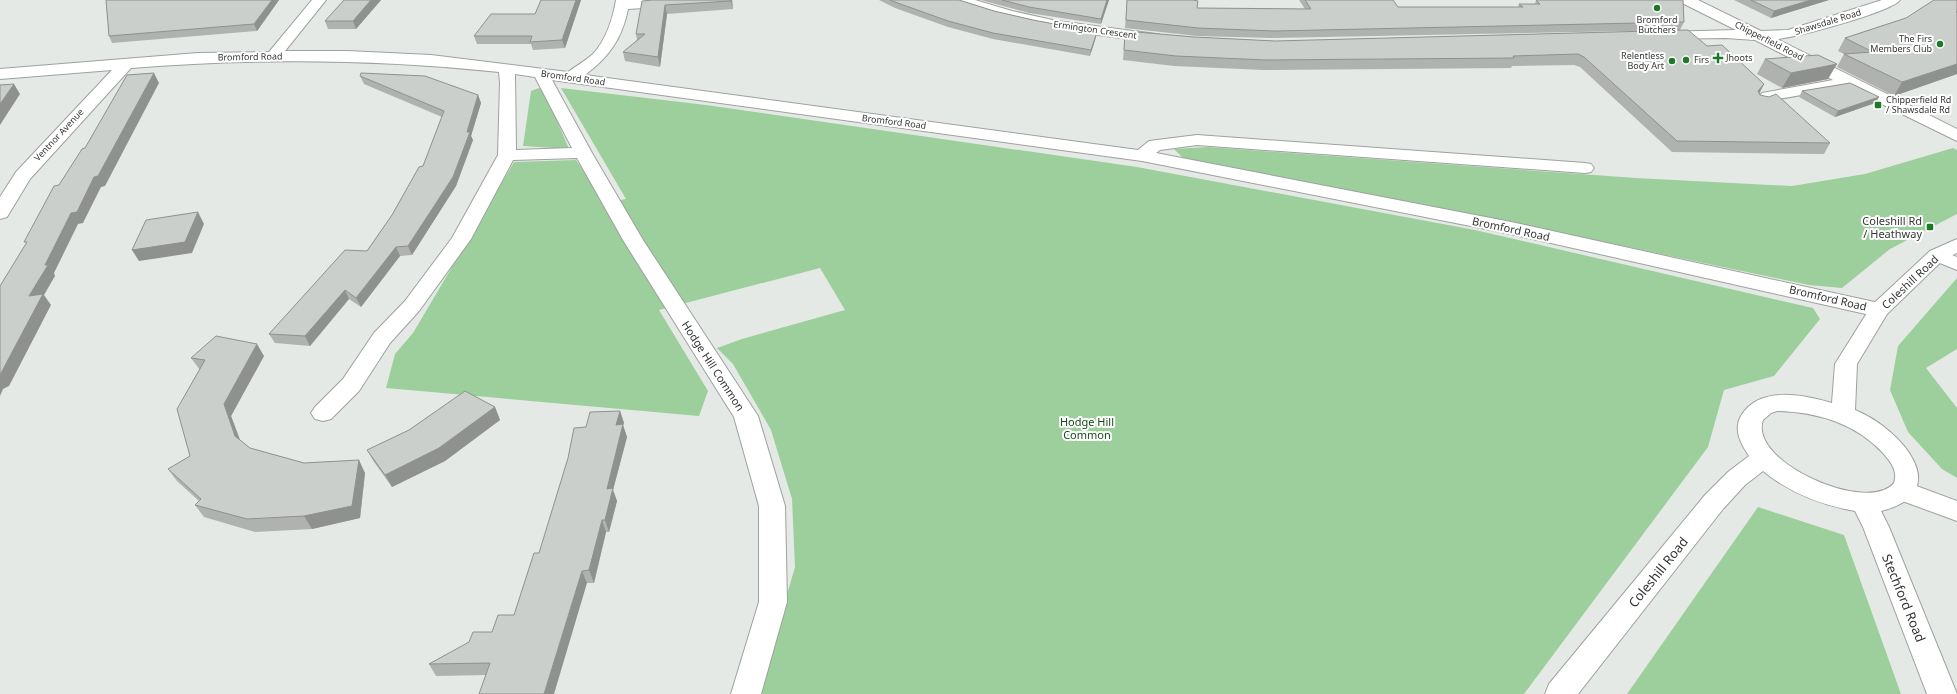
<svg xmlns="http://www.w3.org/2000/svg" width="1957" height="694" viewBox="0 0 1957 694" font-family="'Noto Sans',sans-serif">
<rect width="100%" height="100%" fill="#e5e9e5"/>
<g fill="#9ccf9c">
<path d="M 539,88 L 544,90 L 569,149 L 523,146 L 531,91 Z"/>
<path d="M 561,88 L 706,105 L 1137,167 L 1475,230 L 1813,308 L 1820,319 L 1774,376 L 1724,390 L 1708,447 L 1524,694 L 758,694 L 795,567 L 792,499 L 771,430 L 733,364 L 717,348 L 742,339 L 845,310 L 820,268 L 659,310 L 708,391 L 699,416 L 386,388 L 395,354 L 413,333 L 514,162 L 576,160 L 605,203 L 626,199 Z"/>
<path d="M 1208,147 L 1636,178 L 1792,186 L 1865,174 L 1953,148 L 1957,150 L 1957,214 L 1890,249 L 1842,288 L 1809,285 L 1480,216 L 1184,159 L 1174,149 Z"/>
<path d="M 1957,278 L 1957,349 L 1926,368 L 1957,408 L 1957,478 L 1942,469 L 1908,432 L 1890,390 L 1898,346 Z"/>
<path d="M 1758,507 L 1844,535 L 1901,694 L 1627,694 Z"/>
</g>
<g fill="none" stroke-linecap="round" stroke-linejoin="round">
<g stroke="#9ea19e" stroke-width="2">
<g id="minor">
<path d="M 312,0 L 326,0 L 285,51 L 347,51 L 431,55 L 568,72 C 576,66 585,61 593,54 C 606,40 613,18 616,0 L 715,0 L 713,3 L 708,4 L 628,9 C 622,39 609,57 585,75 L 1138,150 L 1149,141 L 1197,135 L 1585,163 L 1591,164 L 1594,168 L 1591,172 L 1585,173 L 1197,145 L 1160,150 L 1156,153 L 1511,222 L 1879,303 L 1886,305 L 1890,310 L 1886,315 L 1879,317 L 1511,234 L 1142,161 L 552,80 L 592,153 L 643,240 L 758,416 L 785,506 L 787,602 L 761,694 L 731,694 L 759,602 L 759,506 L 734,417 L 623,240 L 577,158 L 513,160 L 471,239 L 419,311 L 390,343 L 359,391 L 331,419 L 323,421 L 315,419 L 311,413 L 315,407 L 343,379 L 374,333 L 405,301 L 452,238 L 498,155 L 500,83 L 499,72 C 376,59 254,58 131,68 L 30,179 L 7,217 L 0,219 L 0,197 L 16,172 L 112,70 L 0,79 L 0,69 L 198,53 L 269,52 ZM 515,74 L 535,77 L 572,148 L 516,150 Z"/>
<path d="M 954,0 L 975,0 L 1012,11 L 1057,21 L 1156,34 L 1161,35 L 1163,38 L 1161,41 L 1156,42 C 1088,35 1021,25 956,3 Z"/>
<path d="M 1680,0 L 1698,0 L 1761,31 L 1788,30 L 1882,0 L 1900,0 C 1892,12 1794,38 1777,39 L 1957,129 L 1957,141 L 1847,87 L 1773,100 C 1768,106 1764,107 1756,105 L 1754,102 L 1762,93 L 1833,80 L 1755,40 L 1726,38 L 1659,39 L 1657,36 L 1659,33 L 1664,32 L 1736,30 L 1682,3 Z"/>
<path d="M 1937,249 L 1957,257 L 1957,270 L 1930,259 L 1927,255 L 1930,251 Z"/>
<path d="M 1903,481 L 1957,501 L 1957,521 L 1894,498 L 1890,491 L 1894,484 Z"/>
</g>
</g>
<g stroke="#9ea19e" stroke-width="2">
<path id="major" d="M 1957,239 L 1957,253 L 1944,259 L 1887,314 L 1857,364 L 1855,410 C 1900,428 1957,492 1881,511 L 1889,527 L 1957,694 L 1927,694 L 1863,527 L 1855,511 C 1821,505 1790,493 1763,471 L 1745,485 L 1723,509 L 1578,694 L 1545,694 L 1549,684 L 1705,495 L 1728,472 L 1749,456 C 1741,444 1733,430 1741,416 C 1759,385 1804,395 1832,403 L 1835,364 L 1872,305 L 1930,251 ZM 1777,411 C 1817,412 1855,423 1883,453 C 1891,462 1898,471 1894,483 C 1868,515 1748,462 1763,420 L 1771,413 Z"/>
</g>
<use href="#minor" fill="#fff" fill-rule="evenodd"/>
<use href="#major" fill="#fff" fill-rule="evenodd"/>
</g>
<g fill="#afb2af">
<path d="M 106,0 L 283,0 L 279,0 L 257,31 L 112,43 L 109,36 Z"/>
<path d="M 344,0 L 381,0 L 356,29 L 328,29 L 325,21 Z"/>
<path d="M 541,0 L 581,0 L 565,48 L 533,50 L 531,44 L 477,44 L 474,36 L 535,14 Z"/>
<path d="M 653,0 L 732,0 L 733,9 L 667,14 L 660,67 L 625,61 L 623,52 L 637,40 L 636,34 Z"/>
<path d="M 879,0 L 959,0 L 994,11 L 1033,20 L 1097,32 L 1096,37 L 1090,56 L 993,39 L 948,27 L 895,8 Z"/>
<path d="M 981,0 L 1109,0 L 1101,24 L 1029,13 Z"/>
<path d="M 1127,0 L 1197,8 L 1305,9 L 1299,0 L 1393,0 L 1398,7 L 1518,7 L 1519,4 L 1535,4 L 1536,0 L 1683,0 L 1684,22 L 1680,30 L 1273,38 L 1197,36 L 1125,28 Z"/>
<path d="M 1734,0 L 1829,0 L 1771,18 Z"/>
<path d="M 1957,0 L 1957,74 L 1894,96 L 1837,67 L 1844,54 L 1838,51 L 1845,38 L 1906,18 Z"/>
<path d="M 1125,31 L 1194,37 L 1275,41 L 1707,46 L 1764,84 L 1759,93 L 1760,95 L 1830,143 L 1824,154 L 1672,152 L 1580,67 L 1574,65 L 1512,66 L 1511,68 L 1263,70 L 1174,66 L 1123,60 Z"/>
<path d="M 1765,59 L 1828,79 L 1782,88 L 1757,74 Z"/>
<path d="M 360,76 L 478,95 L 481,103 L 471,136 L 473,140 L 456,186 L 412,255 L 400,256 L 361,307 L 349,299 L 310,346 L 275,343 L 269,334 L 367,251 L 392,215 L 423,166 L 442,117 L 364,84 Z"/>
<path d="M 1802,91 L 1879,97 L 1875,103 L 1835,117 L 1799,97 Z"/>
<path d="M 264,356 L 231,416 L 240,440 L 250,448 L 304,463 L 365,473 L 360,518 L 312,529 L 255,532 L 204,517 L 195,505 L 199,501 L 177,481 L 168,469 L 190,456 L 200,370 L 191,358 Z"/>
<path d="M 495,407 L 500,420 L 445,461 L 392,487 L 374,462 L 367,450 Z"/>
<path d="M 620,411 L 624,423 L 623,425 L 627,437 L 613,490 L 617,501 L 609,532 L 606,532 L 594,583 L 587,583 L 486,675 L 436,676 L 429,664 L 492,632 L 514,615 L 539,553 L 586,427 Z"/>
</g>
<g fill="#8e918e">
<path d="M 272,0 L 279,0 L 257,31 L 254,24 Z"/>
<path d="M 371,0 L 381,0 L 356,29 L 353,21 Z"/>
<path d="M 576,0 L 581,0 L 565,48 L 562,40 Z"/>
<path d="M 731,0 L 732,0 L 733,9 L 731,1 Z"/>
<path d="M 1107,0 L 1109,0 L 1101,24 L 1101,19 Z"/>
<path d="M 1811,0 L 1829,0 L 1771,18 L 1774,11 Z"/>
<path d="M 665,5 L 667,14 L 660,67 L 658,57 Z"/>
<path d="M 1097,32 L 1096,37 L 1090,56 L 1091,50 Z"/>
<path d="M 1837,64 L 1828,79 L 1782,88 L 1791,73 Z"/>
<path d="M 1957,64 L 1957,74 L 1894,96 L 1902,82 Z"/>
<path d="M 154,73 L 159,83 L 105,186 L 101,187 L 83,223 L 78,224 L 54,273 L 55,276 L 44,295 L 51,305 L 9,386 L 3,389 L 0,396 L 0,375 L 29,296 L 71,213 L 94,177 Z"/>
<path d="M 14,84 L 20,94 L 0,125 L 0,104 Z"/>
<path d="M 1764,84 L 1759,94 L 1758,91 Z"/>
<path d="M 478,95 L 481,103 L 471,136 L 473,140 L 456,186 L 412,255 L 408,246 L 467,132 Z"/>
<path d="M 1879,97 L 1875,103 L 1835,117 L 1838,111 Z"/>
<path d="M 198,212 L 204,224 L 192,253 L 139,261 L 132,250 Z"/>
<path d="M 396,247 L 400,256 L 361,307 L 356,298 Z"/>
<path d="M 345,290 L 349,299 L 310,346 L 305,336 Z"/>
<path d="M 257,344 L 264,356 L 231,416 L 243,448 L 235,436 L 224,404 Z"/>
<path d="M 495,407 L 500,420 L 445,461 L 392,487 L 385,475 Z"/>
<path d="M 620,411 L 624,423 L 623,425 L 627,437 L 613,490 L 617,501 L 609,532 L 605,520 L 607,489 L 616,425 Z"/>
<path d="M 359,460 L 365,473 L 360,518 L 312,529 L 304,516 Z"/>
<path d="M 602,520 L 606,532 L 594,583 L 589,570 Z"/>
<path d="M 582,571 L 587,583 L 554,694 L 544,694 Z"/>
</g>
<g fill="#cbcfcb" stroke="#8e918e">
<path d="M 106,0 L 272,0 L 254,24 L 109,36 Z"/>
<path d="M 344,0 L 371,0 L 353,21 L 325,21 Z"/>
<path d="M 541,0 L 576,0 L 562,40 L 530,42 L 532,36 L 474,36 L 491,14 L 535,14 Z"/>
<path d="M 653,0 L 731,0 L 731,1 L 665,5 L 658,57 L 623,52 L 645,34 L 636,34 L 642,1 Z"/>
<path d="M 890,0 L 959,0 L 994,11 L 1033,20 L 1097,32 L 1091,50 L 993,33 L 948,21 L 895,2 Z"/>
<path d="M 1002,0 L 1107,0 L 1101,19 L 1029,7 Z"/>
<path d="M 1127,0 L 1193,0 L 1198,1 L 1197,8 L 1311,9 L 1305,0 L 1393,0 L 1398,7 L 1523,7 L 1519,4 L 1540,4 L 1536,0 L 1683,0 L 1684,22 L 1274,31 L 1198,28 L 1126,20 Z"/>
<path d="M 1751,0 L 1811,0 L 1774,11 Z"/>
<path d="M 1934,0 L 1957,0 L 1957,11 L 1956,12 L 1957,12 L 1957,64 L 1902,82 L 1844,54 L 1873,52 L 1845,38 L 1906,18 Z"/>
<path d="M 1688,30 L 1707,46 L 1722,45 L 1764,84 L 1758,91 L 1760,95 L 1769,97 L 1776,94 L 1830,143 L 1677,141 L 1584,57 L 1578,54 L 1513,56 L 1514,58 L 1265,60 L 1176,56 L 1124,50 L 1125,31 L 1194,37 L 1275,41 Z"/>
<path d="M 1818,55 L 1837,64 L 1791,73 L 1765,59 Z"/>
<path d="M 154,73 L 98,176 L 94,177 L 77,212 L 71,213 L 45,265 L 48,265 L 29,296 L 43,294 L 0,375 L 0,286 L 27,242 L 24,242 L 54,186 L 59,185 L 82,149 L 85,148 L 127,75 Z"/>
<path d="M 361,73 L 425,76 L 478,95 L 467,132 L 470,132 L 453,177 L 408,246 L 396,247 L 356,298 L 345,290 L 305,336 L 269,334 L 345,250 L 367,251 L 392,215 L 419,167 L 423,166 L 444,111 L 360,76 Z"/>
<path d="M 1850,83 L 1879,97 L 1838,111 L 1802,91 Z"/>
<path d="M 14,84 L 0,104 L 0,85 Z"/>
<path d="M 198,212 L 185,242 L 132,250 L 146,220 Z"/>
<path d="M 216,336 L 257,344 L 224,404 L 235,436 L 250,448 L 304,463 L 359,460 L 352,506 L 304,516 L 247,519 L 195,505 L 201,499 L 168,469 L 190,456 L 177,409 L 205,360 L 191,358 Z"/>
<path d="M 465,391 L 495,407 L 439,448 L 385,475 L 367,450 L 409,430 Z"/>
<path d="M 620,411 L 616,425 L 623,424 L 607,489 L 613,488 L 605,520 L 602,520 L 589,570 L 582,571 L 544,694 L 479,694 L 490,663 L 429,664 L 469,642 L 473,632 L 492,632 L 498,615 L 514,615 L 534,553 L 539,553 L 568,458 L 574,428 L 586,427 L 590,412 Z"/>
</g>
<g fill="#1c7928" stroke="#fff" stroke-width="1.5">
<circle cx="1657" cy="8" r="4"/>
<circle cx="1940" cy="44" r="4"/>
<path d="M1716 52h4v4h4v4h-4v4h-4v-4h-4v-4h4z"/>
<circle cx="1686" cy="60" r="4"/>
<circle cx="1672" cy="61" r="4"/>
<rect x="1874" y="101" width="8" height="8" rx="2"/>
<rect x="1926" y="223" width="8" height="8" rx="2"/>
</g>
<g text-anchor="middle" stroke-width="4" stroke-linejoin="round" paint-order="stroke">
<g font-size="9" fill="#343634" stroke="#fff" text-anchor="start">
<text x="1657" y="23" text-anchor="middle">Bromford<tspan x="1657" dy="10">Butchers</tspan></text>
<text x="1932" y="42" text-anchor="end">The Firs<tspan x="1932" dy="10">Members Club</tspan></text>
<text x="1664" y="59" text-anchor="end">Relentless<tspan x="1664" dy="10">Body Art</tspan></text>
<text x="1726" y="61">Jhoots</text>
<text x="1694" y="63">Firs</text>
<text x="1886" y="103">Chipperfield Rd<tspan x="1886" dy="10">/ Shawsdale Rd</tspan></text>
</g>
<g font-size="9" fill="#343634" stroke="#fff">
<text transform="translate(1828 22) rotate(-17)" y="3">Shawsdale Road</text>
<text transform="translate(1095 30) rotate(8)" y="3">Ermington Crescent</text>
<text transform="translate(1769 41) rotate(27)" y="3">Chipperfield Road</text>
<text transform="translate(250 57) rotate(-1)" y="3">Bromford Road</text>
<text transform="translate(573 78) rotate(8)" y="3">Bromford Road</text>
<text transform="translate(894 122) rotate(7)" y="3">Bromford Road</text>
<text transform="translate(59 135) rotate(-47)" y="3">Ventnor Avenue</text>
</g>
<g font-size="11" fill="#343634" stroke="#fff" text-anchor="end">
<text x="1922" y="225">Coleshill Rd<tspan x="1922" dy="13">/ Heathway</tspan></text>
</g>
<g font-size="11" fill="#343634" stroke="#fff">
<text transform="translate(1511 229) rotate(12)" y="4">Bromford Road</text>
<text transform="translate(1910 282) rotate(-43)" y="4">Coleshill Road</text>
<text transform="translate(1828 298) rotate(13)" y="4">Bromford Road</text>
<text transform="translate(713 366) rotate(57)" y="4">Hodge Hill Common</text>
</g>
<g font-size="11" fill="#124a18" stroke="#fff">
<text x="1087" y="426">Hodge Hill<tspan x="1087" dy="13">Common</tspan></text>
</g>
<g font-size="13" fill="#343634" stroke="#fff">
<text transform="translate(1658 572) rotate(-51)" y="5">Coleshill Road</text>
<text transform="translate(1904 598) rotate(68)" y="5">Stechford Road</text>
</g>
</g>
</svg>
